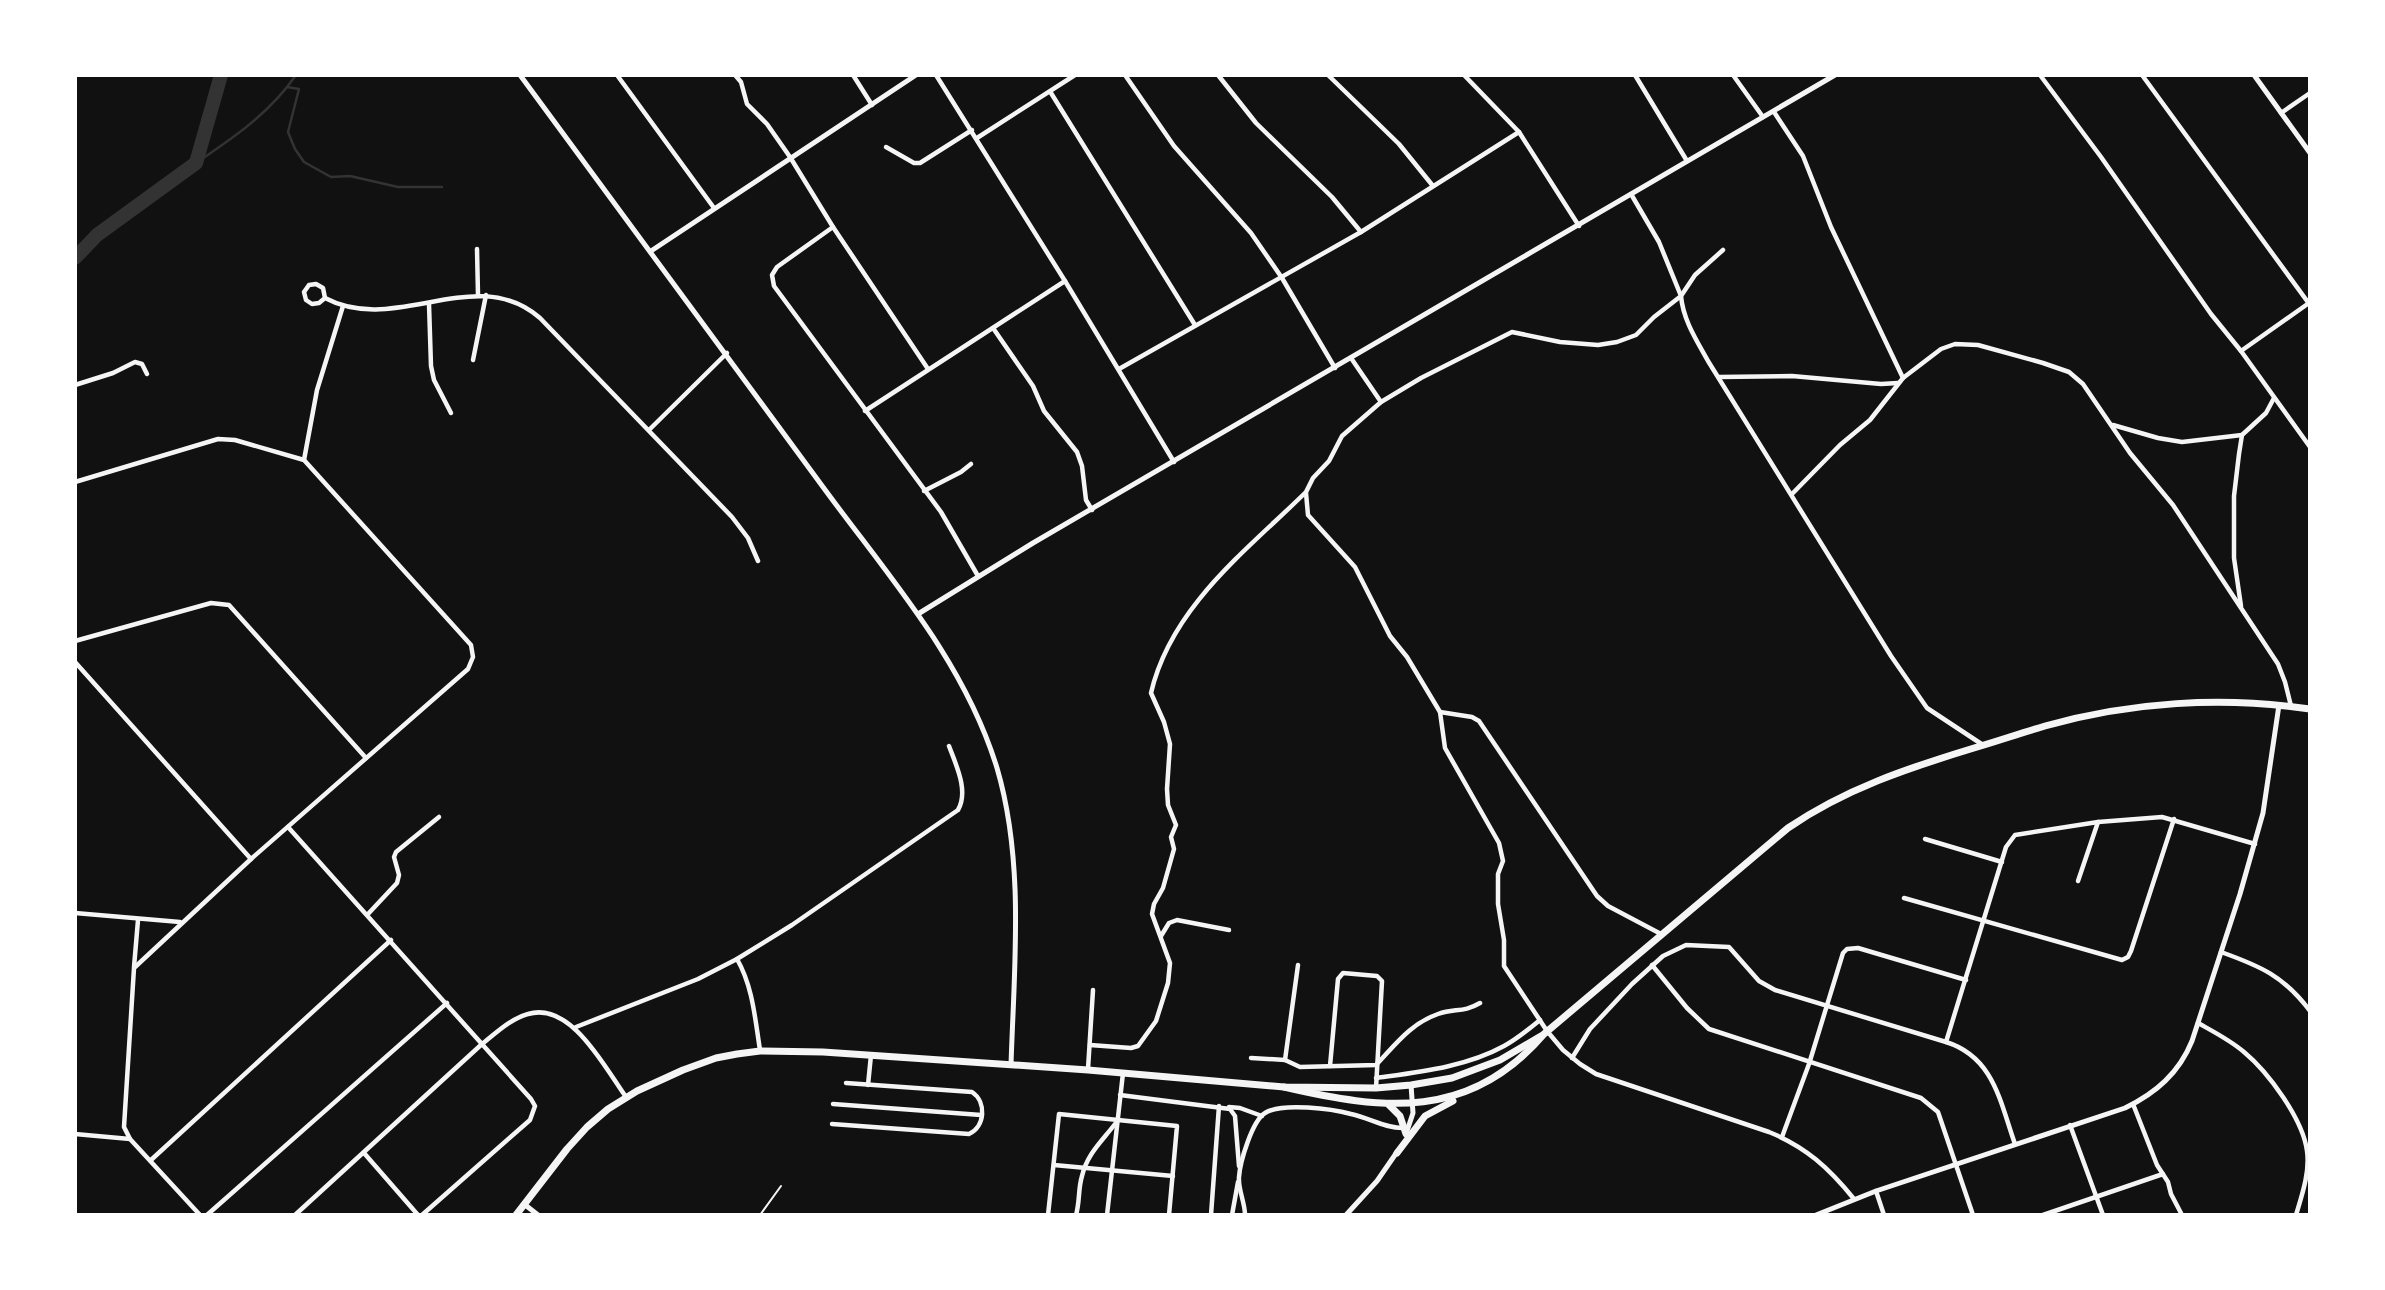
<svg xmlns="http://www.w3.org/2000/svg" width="2385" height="1290" viewBox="0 0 2385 1290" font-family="'Open Sans',sans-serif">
<rect width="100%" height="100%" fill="#111"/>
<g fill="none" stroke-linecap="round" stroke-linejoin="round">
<g stroke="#333" stroke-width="2.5">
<path d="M 287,87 L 299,89 L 288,132 L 295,149 L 304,162 L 331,177 L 350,176 L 398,187 L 442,187"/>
<path d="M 196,163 C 233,138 270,113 296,75"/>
</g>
<path stroke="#333" stroke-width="14" d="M 75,258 L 97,235 L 196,163 L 221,75"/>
<path stroke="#f5f5f5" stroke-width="2" d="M 760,1215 L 781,1186"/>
<g stroke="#f5f5f5" stroke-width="4.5">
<path d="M 617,75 L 714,208"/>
<path d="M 735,75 L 741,82 L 747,104 L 767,124 L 790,157 L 833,227 L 928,369"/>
<path d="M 853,75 L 872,105"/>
<path d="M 936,75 L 1065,281 L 1174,462"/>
<path d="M 1125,75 L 1174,146 L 1251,233 L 1282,278 L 1335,368"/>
<path d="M 1218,75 L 1256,123 L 1332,197 L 1361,232"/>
<path d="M 1328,75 L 1399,144 L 1433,186"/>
<path d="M 1464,75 L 1519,132 L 1579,226"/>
<path d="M 1635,75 L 1687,161"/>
<path d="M 1733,75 L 1763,117"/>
<path d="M 2040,75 L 2101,157 L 2211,314 L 2241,351 L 2310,447"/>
<path d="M 2142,75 L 2310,305"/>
<path d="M 1051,93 L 1195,325"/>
<path d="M 1774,112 L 1803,156 L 1831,227 L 1903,378"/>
<path d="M 2281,113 L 2310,93"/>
<path d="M 977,138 L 1075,75"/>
<path d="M 886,147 L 914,163 L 920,163 L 972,130"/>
<path d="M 833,227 L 777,267 L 772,275 L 774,286 L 941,512 L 978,576"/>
<path d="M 477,249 L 478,295"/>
<path d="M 1723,250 L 1695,275 L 1681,296 C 1683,320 1697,341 1708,361 L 1891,656 L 1927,708 L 1983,745"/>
<path d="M 325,298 L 323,288 L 316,284 L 309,285 L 304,292 L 306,300 L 312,304 L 319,303 L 325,298 C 396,336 476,262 540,318 L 732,517 L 748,538 L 758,561"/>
<path d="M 429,304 L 431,366 L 434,380 L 451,413"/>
<path d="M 993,328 L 1033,386 L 1044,411 L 1077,452 L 1082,466 L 1086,500 L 1092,510"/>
<path d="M 2241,351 L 2309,303"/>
<path d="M 1351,358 L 1381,402"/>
<path d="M 473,360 L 486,295"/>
<path d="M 1119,369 L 1361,232 L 1519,132"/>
<path d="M 1719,377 L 1792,376 L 1881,384 L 1898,383"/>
<path d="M 75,385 L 113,373 L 135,362 L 142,364 L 147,374"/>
<path d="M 865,411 L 1065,281"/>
<path d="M 2113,425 L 2158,438 L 2182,442 L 2242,435"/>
<path d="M 649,430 L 727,353"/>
<path d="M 304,460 L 317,390 L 343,306"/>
<path d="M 75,482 L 218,439 L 235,440 L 304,460 L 471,645 L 473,657 L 468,669 L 251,859 L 134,968 L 124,1127 L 130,1139 L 200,1215"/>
<path d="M 924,491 L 961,472 L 971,464"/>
<path d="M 1306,493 L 1308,515 L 1355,567 L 1390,636 L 1407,657 L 1440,712 L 1445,748 L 1499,843 L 1503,861 L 1498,874 L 1498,904 L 1504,940 L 1504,966 L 1547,1031 L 1563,1050 L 1580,1064 L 1596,1074 L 1769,1132 C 1806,1147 1829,1168 1854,1199"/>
<path d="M 1792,494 L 1840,445 L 1870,420 L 1903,378 L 1941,349 L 1955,344 L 1978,345 L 2043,363 L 2069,372 L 2083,384 L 2130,453 L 2173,505 L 2278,664 L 2285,682 L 2291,706"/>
<path d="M 2241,606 L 2234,558 L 2234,496 L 2239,454 L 2242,435 L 2266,413 L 2274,398"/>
<path d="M 75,641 L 211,603 L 229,605 L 366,758"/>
<path d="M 75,662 L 251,859"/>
<path d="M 1440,712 L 1472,717 L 1479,721 L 1597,896 L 1608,906 L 1661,934"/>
<path d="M 288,827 L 531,1099 L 535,1106 L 530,1120 L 422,1215"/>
<path d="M 1925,839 L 2002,862"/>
<path d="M 2078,881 L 2098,822"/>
<path d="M 1904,898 L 2122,960 L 2128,957 L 2131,951 L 2174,819"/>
<path d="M 75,913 L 180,922"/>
<path d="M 368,914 L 397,883 L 399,875 L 394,857 L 396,852 L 439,817"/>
<path d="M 1161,936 L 1169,923 L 1177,920 L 1229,930"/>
<path d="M 2221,952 C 2260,966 2284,976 2310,1011"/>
<path d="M 737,959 C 753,987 755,1019 760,1050"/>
<path d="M 1652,965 L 1687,1008 L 1709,1029 L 1921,1098 L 1938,1112 L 1973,1215"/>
<path d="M 134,967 L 138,920"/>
<path d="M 2198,1023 C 2214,1032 2230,1040 2244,1052 C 2268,1072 2303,1119 2307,1151 C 2310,1172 2302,1195 2296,1215"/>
<path d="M 576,1027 L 698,979 L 737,959 L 792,925 L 958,810 C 969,791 956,765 949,746"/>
<path d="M 1946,1042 L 2006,847 L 2015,835 L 2098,822 L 2162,817 L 2255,844"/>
<path d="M 1090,1045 L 1131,1048 L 1138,1046 L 1156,1021 L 1168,983 L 1170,963 L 1152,914 L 1154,904 L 1163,888 L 1174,849 L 1171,837 L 1176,825 L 1168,805 L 1167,789 L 1170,744 L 1164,722 L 1151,693 C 1171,607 1246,551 1306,492 L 1313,478 L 1329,461 L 1342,436 L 1381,402 L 1421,378 L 1512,332 L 1560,342 L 1598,345 L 1617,342 L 1636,335 L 1654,317 L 1681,296 L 1659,242 L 1631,194"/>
<path d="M 1251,1058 L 1285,1060 L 1300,1067 L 1376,1065 C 1396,1044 1410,1024 1438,1014 C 1455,1008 1463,1013 1480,1003"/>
<path d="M 1572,1058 L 1590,1029 L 1632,984 L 1663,956 L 1686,945 L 1729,947 L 1759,981 L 1775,990 L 1946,1042 C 1994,1057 2000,1102 2015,1144"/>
<path d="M 1285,1060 L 1298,965"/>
<path d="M 1330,1066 L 1338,979 L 1343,973 L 1377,976 L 1382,981 L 1376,1088"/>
<path d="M 1088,1069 L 1093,990"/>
<path d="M 1376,1078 C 1419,1072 1466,1067 1504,1046 C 1517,1039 1529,1029 1540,1020"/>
<path d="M 868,1085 L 871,1055"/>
<path d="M 1120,1095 L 1230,1109 L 1235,1116 L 1239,1166"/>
<path d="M 833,1104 L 981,1115"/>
<path d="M 2133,1104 L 2157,1165 L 2168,1182 L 2171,1194 L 2182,1215"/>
<path d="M 1229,1107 L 1240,1108 L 1262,1116"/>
<path d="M 832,1124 L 969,1134 C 985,1127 987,1102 972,1092 L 846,1083"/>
<path d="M 2070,1125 L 2103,1215"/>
<path d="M 75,1134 L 130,1139"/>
<path d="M 1782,1137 L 1809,1064 L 1843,953 L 1847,949 L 1858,948 L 1966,980"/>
<path d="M 364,1153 L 418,1215"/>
<path d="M 151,1160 L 391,940"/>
<path d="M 1054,1165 L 1173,1176"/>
<path d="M 1876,1191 L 1884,1215"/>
<path d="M 207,1215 L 447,1003"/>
<path d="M 295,1215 L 482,1044 C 496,1033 510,1019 528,1014 C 571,1001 605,1068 626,1097"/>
<path d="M 1048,1215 L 1059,1114 L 1177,1126 L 1169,1215"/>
<path d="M 1076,1215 C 1080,1201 1078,1189 1082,1176 C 1087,1154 1102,1141 1115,1124"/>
<path d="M 1107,1215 L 1123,1073"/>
<path d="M 1211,1215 L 1219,1106"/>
<path d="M 1232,1215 L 1238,1182"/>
<path d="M 1245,1215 C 1245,1202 1238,1190 1239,1177 C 1240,1162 1252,1121 1265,1113 C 1282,1102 1333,1109 1351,1114 C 1370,1118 1384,1128 1403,1128"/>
<path d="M 2043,1215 L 2163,1174"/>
</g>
<g stroke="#f5f5f5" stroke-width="5">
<path d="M 520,75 C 620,213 723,349 823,487 C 888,576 964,660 997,768 C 1025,863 1014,968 1011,1065"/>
<path d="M 2254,75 L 2310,153"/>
<path d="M 651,251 L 916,75"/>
<path d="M 918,614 L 1033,543 L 1835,75"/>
<path d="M 1406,1134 L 1413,1113 L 1411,1085"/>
<path d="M 524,1204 L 538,1215"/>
<path d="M 1346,1215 L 1377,1181 L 1397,1152"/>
<path d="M 1816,1215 L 1876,1191 L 2125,1108 C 2156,1093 2179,1073 2192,1041 L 2240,894 L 2263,813 L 2279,705"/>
</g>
<g stroke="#f5f5f5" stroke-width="7">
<path d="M 1284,1087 C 1383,1110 1470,1121 1544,1034 L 1788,828 C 1845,789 1908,768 1974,748 C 1998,741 2021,733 2045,726 C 2130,702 2222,696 2310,709"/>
<path d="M 1389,1105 L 1400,1116 L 1406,1134"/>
<path d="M 1397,1153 L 1425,1116 L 1453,1101"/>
<path d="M 516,1215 L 567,1149 L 587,1127 L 608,1109 L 637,1091 L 683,1070 L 716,1058 L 737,1054 L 760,1051 L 823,1052 L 1088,1070 L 1284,1087 L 1376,1088 L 1411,1085 L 1452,1078 L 1500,1060 L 1541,1036"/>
</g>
</g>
<rect width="2385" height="1290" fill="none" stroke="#ffffff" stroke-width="154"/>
</svg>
